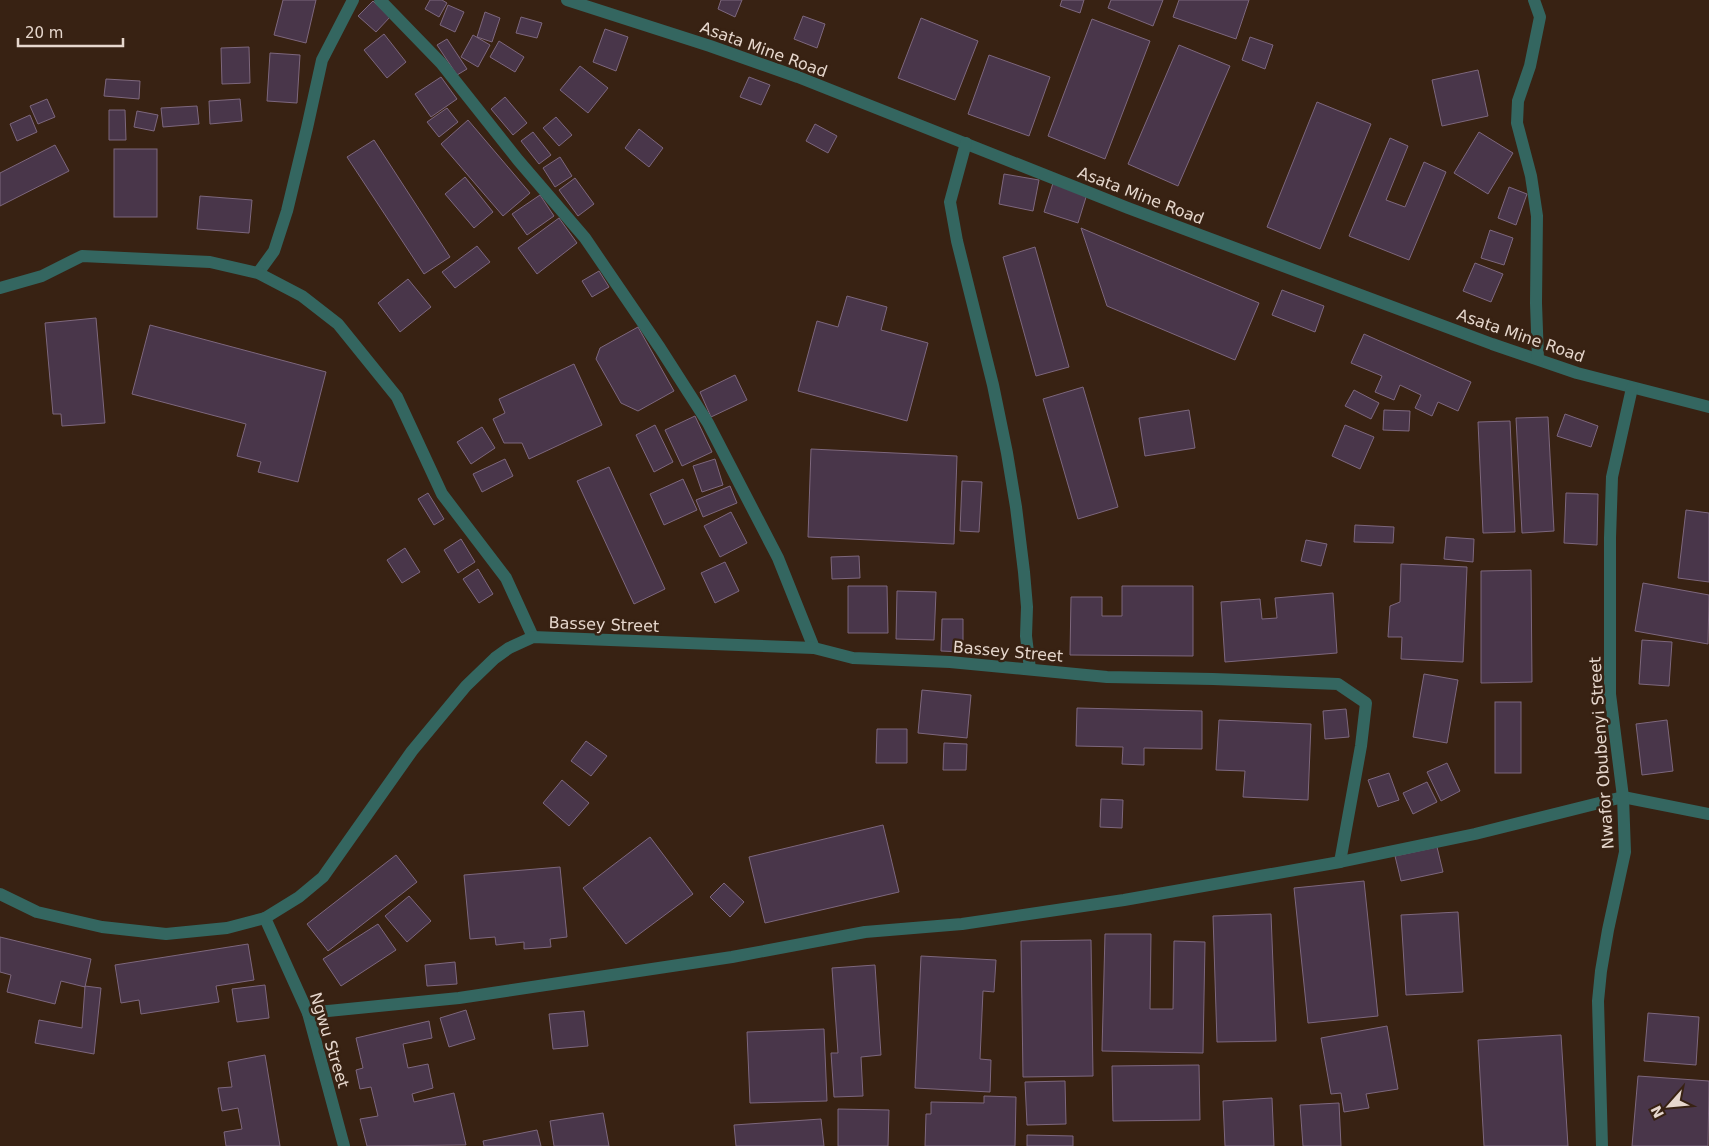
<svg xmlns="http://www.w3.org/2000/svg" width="1709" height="1146" viewBox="0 0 1709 1146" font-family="'DejaVu Sans',sans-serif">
<rect width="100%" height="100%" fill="#382213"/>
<g fill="#49364a" stroke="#7d677d">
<path d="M 283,0 L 316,0 L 306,43 L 274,35 Z"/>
<path d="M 430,0 L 442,0 L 447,3 L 439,17 L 425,9 Z"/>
<path d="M 721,0 L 742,0 L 735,17 L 718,9 Z"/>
<path d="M 1062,0 L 1084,0 L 1080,13 L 1060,6 Z"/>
<path d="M 1111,0 L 1163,0 L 1153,26 L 1108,8 Z"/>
<path d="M 1179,0 L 1249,0 L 1236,39 L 1173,17 Z"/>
<path d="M 373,1 L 390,17 L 376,32 L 358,16 Z"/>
<path d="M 448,5 L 464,12 L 455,32 L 440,25 Z"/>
<path d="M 485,12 L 500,18 L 492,42 L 477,37 Z"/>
<path d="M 803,16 L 825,24 L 817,48 L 794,39 Z"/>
<path d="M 521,17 L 542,23 L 537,38 L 516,33 Z"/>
<path d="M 921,18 L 978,41 L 955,100 L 898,78 Z"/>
<path d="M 1092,19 L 1150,41 L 1105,159 L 1048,136 Z"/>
<path d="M 605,29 L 628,37 L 616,71 L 593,62 Z"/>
<path d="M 384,34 L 406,62 L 387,78 L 364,50 Z"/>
<path d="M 473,35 L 490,45 L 478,67 L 461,57 Z"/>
<path d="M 1250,37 L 1273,45 L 1265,69 L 1242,60 Z"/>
<path d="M 447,39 L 467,69 L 457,75 L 437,45 Z"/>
<path d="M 499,41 L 524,57 L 515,72 L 490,57 Z"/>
<path d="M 1179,45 L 1230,66 L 1178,186 L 1128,164 Z"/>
<path d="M 249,47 L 250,83 L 222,84 L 221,48 Z"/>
<path d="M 270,53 L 300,55 L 297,103 L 267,101 Z"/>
<path d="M 989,55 L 1050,77 L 1029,136 L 968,114 Z"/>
<path d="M 580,66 L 608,88 L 588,113 L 560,90 Z"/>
<path d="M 1478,70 L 1488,116 L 1442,126 L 1432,80 Z"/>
<path d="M 441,77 L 457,99 L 431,117 L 415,94 Z"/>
<path d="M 749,77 L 770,85 L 761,105 L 740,97 Z"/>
<path d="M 106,79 L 140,81 L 139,99 L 104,96 Z"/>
<path d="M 505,97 L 527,123 L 513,135 L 491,109 Z"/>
<path d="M 47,99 L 55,117 L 38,124 L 30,106 Z"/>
<path d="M 240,99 L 242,121 L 210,124 L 209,101 Z"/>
<path d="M 1317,102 L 1371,124 L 1320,249 L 1267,227 Z"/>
<path d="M 197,106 L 199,124 L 163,127 L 161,108 Z"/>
<path d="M 447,108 L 458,122 L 439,137 L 427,122 Z"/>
<path d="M 109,110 L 125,110 L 126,140 L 109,140 Z"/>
<path d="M 137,111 L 158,115 L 154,131 L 134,127 Z"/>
<path d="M 30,115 L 37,132 L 17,141 L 10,124 Z"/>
<path d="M 556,117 L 572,135 L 559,146 L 543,128 Z"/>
<path d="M 468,120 L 530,193 L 503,216 L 441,144 Z"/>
<path d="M 815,124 L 837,136 L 828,153 L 806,141 Z"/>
<path d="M 639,129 L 663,148 L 649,167 L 625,148 Z"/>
<path d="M 533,132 L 551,155 L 539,164 L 521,141 Z"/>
<path d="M 1479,132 L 1513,153 L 1488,194 L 1454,173 Z"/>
<path d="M 1390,138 L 1408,146 L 1386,200 L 1405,207 L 1424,162 L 1446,172 L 1409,260 L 1349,236 Z"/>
<path d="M 374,140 L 450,257 L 424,274 L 347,157 Z"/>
<path d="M 55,145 L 69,171 L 0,206 L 0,173 Z"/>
<rect x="114" y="149" width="43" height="68"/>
<path d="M 560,157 L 572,176 L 555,187 L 543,168 Z"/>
<path d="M 1004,174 L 1039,180 L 1033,211 L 999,204 Z"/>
<path d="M 465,177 L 493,212 L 474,228 L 445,194 Z"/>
<path d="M 575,178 L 594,204 L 578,216 L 559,190 Z"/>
<path d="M 1053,183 L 1087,194 L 1078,223 L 1044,212 Z"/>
<path d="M 1509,187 L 1527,194 L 1516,225 L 1498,218 Z"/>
<path d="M 540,195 L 554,216 L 527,235 L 512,214 Z"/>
<path d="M 200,196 L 252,200 L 249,233 L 197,229 Z"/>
<path d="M 559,218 L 577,243 L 537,274 L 518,248 Z"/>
<path d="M 1081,228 L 1259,303 L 1235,360 L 1107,306 Z"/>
<path d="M 1490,230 L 1513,238 L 1504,265 L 1481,258 Z"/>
<path d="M 477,246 L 490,262 L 455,288 L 442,272 Z"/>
<path d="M 1035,247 L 1069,367 L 1036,376 L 1003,257 Z"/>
<path d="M 1475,263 L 1503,274 L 1491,302 L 1463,291 Z"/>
<path d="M 599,271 L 609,287 L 592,297 L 582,281 Z"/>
<path d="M 408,279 L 431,307 L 400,332 L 378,303 Z"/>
<path d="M 1282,290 L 1324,306 L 1315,332 L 1272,315 Z"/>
<path d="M 847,296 L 887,307 L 881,330 L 928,343 L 907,421 L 798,391 L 817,321 L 838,327 Z"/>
<path d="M 96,318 L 105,423 L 62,426 L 61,414 L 53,414 L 45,323 Z"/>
<path d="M 150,325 L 326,372 L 298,482 L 258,472 L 261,462 L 237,456 L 246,424 L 132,394 Z"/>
<path d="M 638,327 L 674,391 L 638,411 L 621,403 L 596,359 L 600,348 Z"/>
<path d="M 1364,334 L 1471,382 L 1458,411 L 1438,402 L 1432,416 L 1415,408 L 1421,395 L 1400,385 L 1394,400 L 1375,392 L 1382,376 L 1351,363 Z"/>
<path d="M 574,364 L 602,425 L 529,459 L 522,443 L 504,443 L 493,419 L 505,413 L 499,399 Z"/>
<path d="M 735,375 L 747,400 L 711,417 L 700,392 Z"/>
<path d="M 1083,387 L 1118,507 L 1078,519 L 1043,399 Z"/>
<path d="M 1354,390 L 1379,403 L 1371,419 L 1345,406 Z"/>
<path d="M 1189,410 L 1195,448 L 1145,456 L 1139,418 Z"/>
<path d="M 1384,410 L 1410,411 L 1409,431 L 1383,430 Z"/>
<path d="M 1565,414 L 1598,426 L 1591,447 L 1557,436 Z"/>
<path d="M 695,416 L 712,452 L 682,466 L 665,430 Z"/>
<path d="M 1548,417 L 1554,531 L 1522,533 L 1516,418 Z"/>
<path d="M 1510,421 L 1515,532 L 1483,533 L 1478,422 Z"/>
<path d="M 655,425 L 673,462 L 654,472 L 636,435 Z"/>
<path d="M 1345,425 L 1374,437 L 1360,469 L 1332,456 Z"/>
<path d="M 482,427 L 495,448 L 471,464 L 457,442 Z"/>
<path d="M 811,449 L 957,456 L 954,544 L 808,537 Z"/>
<path d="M 505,459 L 513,476 L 482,492 L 473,474 Z"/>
<path d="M 715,459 L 723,485 L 702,492 L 693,466 Z"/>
<path d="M 609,467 L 665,589 L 634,604 L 577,481 Z"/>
<path d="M 683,479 L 697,510 L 664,525 L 650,494 Z"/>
<path d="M 962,481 L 982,482 L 979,532 L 960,531 Z"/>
<path d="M 730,486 L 737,503 L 703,517 L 696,500 Z"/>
<path d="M 428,493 L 444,519 L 434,525 L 418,499 Z"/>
<path d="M 1566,493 L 1598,494 L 1597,545 L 1564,543 Z"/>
<path d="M 1686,510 L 1709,513 L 1709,582 L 1678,578 Z"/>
<path d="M 731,512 L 747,543 L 720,557 L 704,526 Z"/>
<path d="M 1355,525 L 1394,527 L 1393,543 L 1354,542 Z"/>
<path d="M 1446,537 L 1474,539 L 1473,562 L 1444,559 Z"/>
<path d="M 461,539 L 475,562 L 458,573 L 444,550 Z"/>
<path d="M 1306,540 L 1327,544 L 1321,566 L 1301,561 Z"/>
<path d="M 405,548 L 420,572 L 402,583 L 387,560 Z"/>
<path d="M 859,556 L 860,578 L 832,579 L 831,557 Z"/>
<path d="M 725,562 L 739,591 L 715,603 L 701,573 Z"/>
<path d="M 1401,564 L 1467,567 L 1463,662 L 1401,659 L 1402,637 L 1388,637 L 1390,606 L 1400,602 Z"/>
<path d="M 478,569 L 493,594 L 479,603 L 463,579 Z"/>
<path d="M 1531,570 L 1532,682 L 1481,683 L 1481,571 Z"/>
<path d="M 1643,583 L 1709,595 L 1708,644 L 1635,631 Z"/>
<path d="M 848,586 L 887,586 L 888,633 L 848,633 Z"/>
<path d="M 1122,586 L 1193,586 L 1193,656 L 1070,655 L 1071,597 L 1102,597 L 1102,616 L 1122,616 Z"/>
<path d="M 897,591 L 936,592 L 934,640 L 896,639 Z"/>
<path d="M 1333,593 L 1337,653 L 1225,662 L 1221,602 L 1260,599 L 1262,619 L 1277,618 L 1275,598 Z"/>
<path d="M 942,619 L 963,619 L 963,652 L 941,651 Z"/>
<path d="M 1642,640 L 1672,642 L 1669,686 L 1639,684 Z"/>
<path d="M 1424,674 L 1458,680 L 1447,743 L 1413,737 Z"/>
<path d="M 922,690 L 971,695 L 967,738 L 918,733 Z"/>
<rect x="1495" y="702" width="26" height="71"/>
<path d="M 1077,708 L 1202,711 L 1202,749 L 1144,748 L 1144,765 L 1122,764 L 1123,747 L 1076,746 Z"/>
<path d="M 1346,709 L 1349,737 L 1325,739 L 1323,711 Z"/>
<path d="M 1219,720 L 1311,724 L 1308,800 L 1243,797 L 1245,771 L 1216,770 Z"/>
<path d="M 1667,720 L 1673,771 L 1642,775 L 1636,724 Z"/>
<path d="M 877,729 L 907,729 L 907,763 L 876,763 Z"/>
<path d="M 586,741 L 607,756 L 591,776 L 571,761 Z"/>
<path d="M 944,743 L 967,744 L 966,770 L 943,770 Z"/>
<path d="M 1447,763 L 1460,791 L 1441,801 L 1427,772 Z"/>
<path d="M 1389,773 L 1399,800 L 1378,807 L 1368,780 Z"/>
<path d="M 562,780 L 589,803 L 569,826 L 543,803 Z"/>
<path d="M 1427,782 L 1437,802 L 1413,814 L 1403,793 Z"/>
<path d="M 1101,799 L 1123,800 L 1122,828 L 1100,827 Z"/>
<path d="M 883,825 L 899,892 L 765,923 L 749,857 Z"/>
<path d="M 650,837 L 693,894 L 626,944 L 583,888 Z"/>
<path d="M 1437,847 L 1443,872 L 1401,881 L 1395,856 Z"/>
<path d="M 396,855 L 417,882 L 328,951 L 307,924 Z"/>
<path d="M 560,867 L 567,937 L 550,939 L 551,947 L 524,949 L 524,942 L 496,945 L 495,937 L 470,939 L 464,875 Z"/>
<path d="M 1364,881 L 1378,1016 L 1308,1023 L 1294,888 Z"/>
<path d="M 724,883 L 744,902 L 730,917 L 710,897 Z"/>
<path d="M 409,896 L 431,921 L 407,942 L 385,916 Z"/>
<path d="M 1458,912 L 1463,992 L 1406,995 L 1401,915 Z"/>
<path d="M 1271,914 L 1276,1041 L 1217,1042 L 1213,916 Z"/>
<path d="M 378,924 L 396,950 L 341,986 L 323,959 Z"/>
<path d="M 1105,934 L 1151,934 L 1150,1009 L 1173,1009 L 1174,941 L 1205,942 L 1203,1053 L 1102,1051 Z"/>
<path d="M 0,937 L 91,959 L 85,987 L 61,981 L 55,1004 L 7,992 L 11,975 L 0,972 Z"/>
<path d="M 1091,940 L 1093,1076 L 1023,1077 L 1021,941 Z"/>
<path d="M 248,944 L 254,980 L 216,986 L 219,1002 L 141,1014 L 139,1000 L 121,1003 L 115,965 Z"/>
<path d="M 921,956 L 996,960 L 994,992 L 983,991 L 980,1059 L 991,1060 L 990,1092 L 915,1088 Z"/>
<path d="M 455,962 L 457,984 L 427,986 L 425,965 Z"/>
<path d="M 875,965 L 881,1055 L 861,1057 L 863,1096 L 834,1097 L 831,1053 L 838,1053 L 832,968 Z"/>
<path d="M 265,985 L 269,1018 L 237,1022 L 232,989 Z"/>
<path d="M 85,986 L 101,988 L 94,1054 L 35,1043 L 39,1020 L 82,1028 Z"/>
<path d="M 466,1010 L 475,1039 L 449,1047 L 440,1018 Z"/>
<path d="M 584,1011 L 588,1046 L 553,1049 L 549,1014 Z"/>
<path d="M 1648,1013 L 1699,1017 L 1696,1065 L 1644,1061 Z"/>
<path d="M 429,1021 L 432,1038 L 403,1044 L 408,1068 L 428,1064 L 433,1088 L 412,1094 L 414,1102 L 454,1093 L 466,1145 L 367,1146 L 360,1119 L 378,1116 L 371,1087 L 360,1089 L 356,1070 L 363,1068 L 356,1038 Z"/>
<path d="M 1387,1026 L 1398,1089 L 1366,1094 L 1369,1108 L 1344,1112 L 1341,1093 L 1331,1094 L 1321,1038 Z"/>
<path d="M 824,1029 L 827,1101 L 750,1103 L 747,1032 Z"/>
<path d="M 1561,1035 L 1568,1146 L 1484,1146 L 1478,1040 Z"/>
<path d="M 265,1055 L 280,1146 L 226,1146 L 224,1132 L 242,1129 L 238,1108 L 222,1111 L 218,1088 L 232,1087 L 228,1062 Z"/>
<path d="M 1199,1065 L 1200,1120 L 1113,1121 L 1112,1066 Z"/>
<path d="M 1638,1076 L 1709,1081 L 1708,1146 L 1632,1146 Z"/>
<path d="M 1065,1081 L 1066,1124 L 1027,1125 L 1025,1082 Z"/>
<path d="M 984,1096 L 1016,1097 L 1015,1146 L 925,1146 L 926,1114 L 931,1114 L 931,1102 L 984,1103 Z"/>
<path d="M 1272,1098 L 1274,1146 L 1225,1146 L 1223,1101 Z"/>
<path d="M 1339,1103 L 1341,1146 L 1303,1146 L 1300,1105 Z"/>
<path d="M 838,1109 L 889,1110 L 888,1146 L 838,1146 Z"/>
<path d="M 603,1113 L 609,1146 L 554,1146 L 550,1121 Z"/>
<path d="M 821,1119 L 824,1146 L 736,1146 L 734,1125 Z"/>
<path d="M 537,1130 L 541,1146 L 484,1146 L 483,1141 Z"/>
<path d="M 1027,1135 L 1073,1136 L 1073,1146 L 1027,1146 Z"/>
</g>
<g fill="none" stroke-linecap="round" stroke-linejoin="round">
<g stroke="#346660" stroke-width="12">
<path d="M 380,0 L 441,63 L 518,160 L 585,238 L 660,348 L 708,423 L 778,558 L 814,648"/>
<path d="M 567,0 L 710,46 L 798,77 L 1128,208 L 1492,344 L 1577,373 L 1709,407"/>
<path d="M 1534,0 L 1540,17 L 1530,66 L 1518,101 L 1517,123 L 1531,176 L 1537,216 L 1536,303 L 1538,359"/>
<path d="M 966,143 L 950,202 L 957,241 L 993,385 L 1007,453 L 1016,507 L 1024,572 L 1027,607 L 1026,636 L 1030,669"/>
<path d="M 258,273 L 274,251 L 287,211 L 307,128 L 322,60 L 353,0"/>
<path d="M 0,288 L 42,276 L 82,256 L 210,262 L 258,273 L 302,296 L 338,324 L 397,397 L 442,494 L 506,578 L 533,637"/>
<path d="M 0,894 L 37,912 L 102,927 L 166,934 L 227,928 L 265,918 L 299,897 L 323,877 L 412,751 L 466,686 L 495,658 L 509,648 L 533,637 L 814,648 L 853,658 L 950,662 L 1107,677 L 1213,679 L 1338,684 L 1366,703 L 1361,746 L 1340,862"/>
<path d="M 265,918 L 308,1013 L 344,1146"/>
<path d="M 308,1013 L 459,998 L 732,957 L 865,932 L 962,924 L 1124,900 L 1340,862 L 1475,834 L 1623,797 L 1709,814"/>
<path d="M 1602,1146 L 1598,1001 L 1601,971 L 1608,930 L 1625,852 L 1623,797 L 1610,694 L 1610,538 L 1612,477 L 1632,388"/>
</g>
</g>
<g text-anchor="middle" stroke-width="5" stroke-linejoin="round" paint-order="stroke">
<g font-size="16" fill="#e6d7cd" stroke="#382213">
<text transform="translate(764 49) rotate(20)" y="6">Asata Mine Road</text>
<text transform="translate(1141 195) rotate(21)" y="6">Asata Mine Road</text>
<text transform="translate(1521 335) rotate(19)" y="6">Asata Mine Road</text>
<text transform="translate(604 624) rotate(2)" y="6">Bassey Street</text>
<text transform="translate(1008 651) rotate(5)" y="6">Bassey Street</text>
<text transform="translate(1601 753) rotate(-94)" y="6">Nwafor Obubenyi Street</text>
<text transform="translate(330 1040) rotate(73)" y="6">Ngwu Street</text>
</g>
</g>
<g transform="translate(1669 1106) rotate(243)" stroke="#382213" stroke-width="4" paint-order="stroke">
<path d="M0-4L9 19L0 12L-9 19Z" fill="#e6d7cd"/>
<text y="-8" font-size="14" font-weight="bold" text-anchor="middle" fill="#e6d7cd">N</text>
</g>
<path d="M18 38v8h105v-8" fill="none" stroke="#e6d7cd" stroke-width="2.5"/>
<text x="25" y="38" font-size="15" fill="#e6d7cd" stroke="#382213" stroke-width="4" paint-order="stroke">20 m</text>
</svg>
